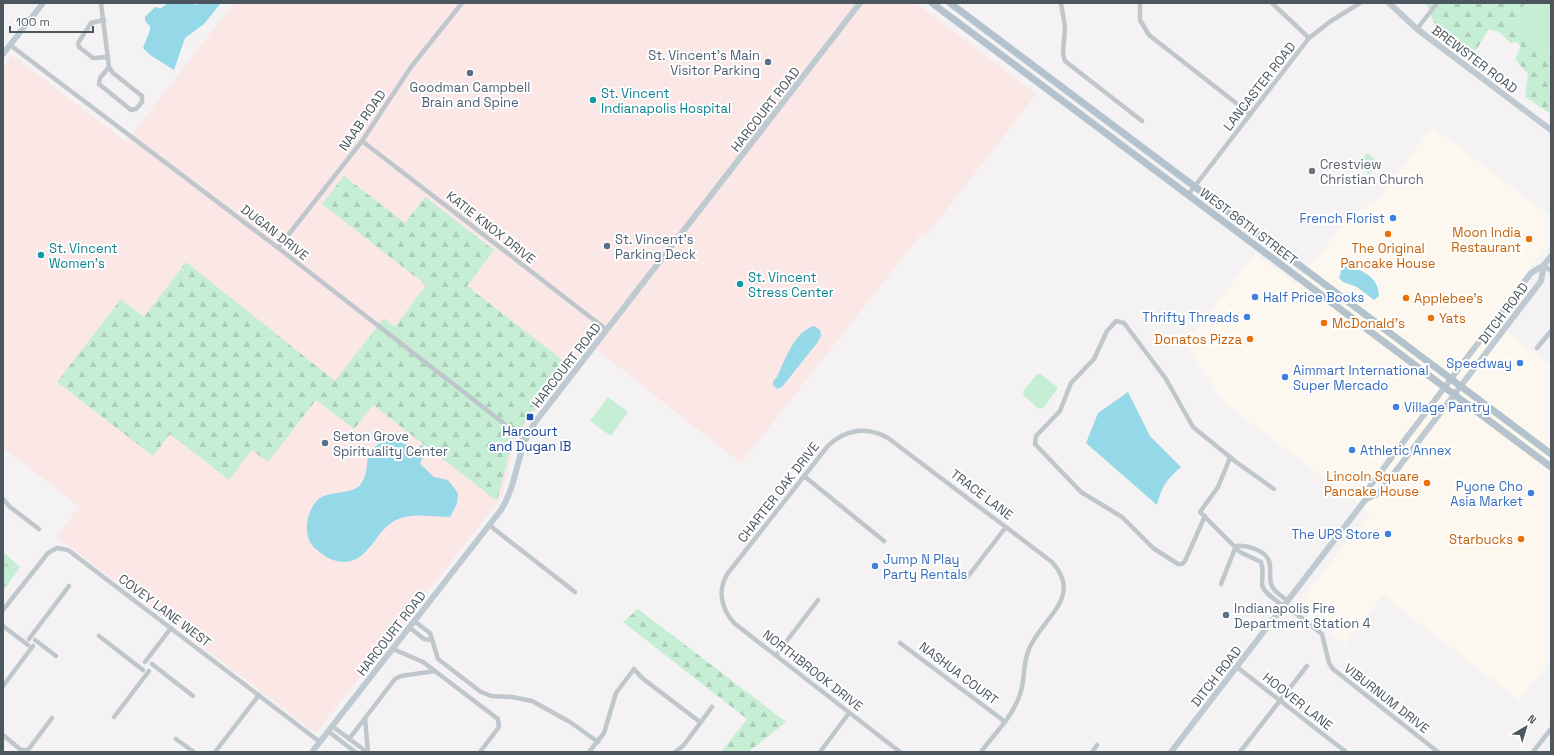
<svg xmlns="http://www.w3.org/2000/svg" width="1554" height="755" viewBox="0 0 1554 755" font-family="'Space Grotesk',sans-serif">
<defs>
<pattern id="grass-tufts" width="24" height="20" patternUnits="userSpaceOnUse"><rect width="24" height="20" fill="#c5eed4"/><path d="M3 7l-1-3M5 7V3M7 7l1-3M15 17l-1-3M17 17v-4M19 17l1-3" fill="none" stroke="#abceb8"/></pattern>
<pattern id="forest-firs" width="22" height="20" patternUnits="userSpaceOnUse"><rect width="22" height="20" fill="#c5eed4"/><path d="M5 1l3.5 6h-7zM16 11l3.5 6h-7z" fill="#abceb8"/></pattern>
</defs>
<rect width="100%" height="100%" fill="#f4f2f2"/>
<path fill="#fcf8ef" d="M 1432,127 L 1551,217 L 1551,243 L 1531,266 L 1492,320 L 1551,367 L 1551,659 L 1519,700 L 1383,595 L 1345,644 L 1296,607 L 1370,513 L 1224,402 L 1185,343 L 1255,254 L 1296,284 L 1312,262 L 1317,260 L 1347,218 L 1377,201 Z"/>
<path fill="#fae7e6" d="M 234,3 L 916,3 L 1036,94 L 926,236 L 922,233 L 741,463 L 588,343 L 516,438 L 502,497 L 316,733 L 57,537 L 79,506 L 3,448 L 3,67 L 12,55 L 126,142 Z"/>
<path fill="url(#grass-tufts)" d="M 3,552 L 20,567 L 3,591 Z"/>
<g fill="url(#forest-firs)">
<path d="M 1427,3 L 1526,3 L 1509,24 L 1551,57 L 1551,114 L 1525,97 L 1528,74 L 1515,59 L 1521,46 L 1517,42 L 1511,43 L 1499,32 L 1489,29 L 1473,55 C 1447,42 1434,32 1427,3 Z"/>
<path d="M 344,176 L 405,223 L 425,197 L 494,250 L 467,286 L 570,366 L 514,436 L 497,501 L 373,405 L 354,429 L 316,400 L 268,462 L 252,450 L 229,480 L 170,434 L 153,456 L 57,382 L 121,299 L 144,317 L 186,262 L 335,381 L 384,318 L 395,327 L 426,285 L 322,204 Z"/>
<path d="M 638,609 L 786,722 L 748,752 L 721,752 L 747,719 L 623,622 Z"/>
</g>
<g fill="#c5eed4">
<path d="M 1526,3 L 1551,3 L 1551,57 L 1509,24 Z"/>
<path d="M 1367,153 L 1379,163 L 1369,174 L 1357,164 Z"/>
<path d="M 1037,374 L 1041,374 L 1057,387 L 1057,390 L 1043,408 L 1039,409 L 1024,396 L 1023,392 Z"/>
<path d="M 608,397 L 628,412 L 611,436 L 590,421 Z"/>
</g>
<g fill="#95d9e8">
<path d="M 168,3 L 191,3 L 195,5 L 203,3 L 220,4 L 204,24 L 185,38 L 174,70 L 150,55 L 143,48 L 150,30 L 150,26 L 145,21 L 145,17 L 155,7 L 161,8 Z"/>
<path d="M 1344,262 C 1361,272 1378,274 1379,296 L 1374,300 L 1357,287 L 1343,282 L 1339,278 Z"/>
<path d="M 814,326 L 820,330 L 821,336 L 817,343 L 782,387 L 777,389 L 773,385 L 773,381 L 777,377 C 785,360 794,332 814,326 Z"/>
<path d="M 1128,392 L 1150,436 L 1181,467 C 1166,480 1162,486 1157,505 L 1086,443 L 1098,413 Z"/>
<path d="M 392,439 L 407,445 L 416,451 L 422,444 L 425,450 L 420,464 L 434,477 L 448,480 L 458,493 L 457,504 L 450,517 C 432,517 412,512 396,520 C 375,530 369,563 343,562 C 331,561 324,556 316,549 C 301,538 306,508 320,498 C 331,491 353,494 360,485 C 375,468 355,449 392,439 Z"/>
</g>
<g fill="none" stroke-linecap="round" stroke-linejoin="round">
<g stroke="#bfc7cd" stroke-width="4.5">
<path d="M 101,3 L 109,67 L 113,73 L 142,96 L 142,102 L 136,109 L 131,110 L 99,84 L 100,78 L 109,67"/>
<path d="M 1061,3 L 1065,27 L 1063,54 L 1065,61 L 1142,121"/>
<path d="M 1140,3 L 1140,20 L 1149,35 L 1250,114"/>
<path d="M 1272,3 L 1309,38"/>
<path d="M 104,20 L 91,23 L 78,43 L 79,47 L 93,58 L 108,57"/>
<path d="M 1417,29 L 1437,3"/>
<path d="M 10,45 L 277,247 L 524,439"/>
<path d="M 362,141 L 607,330"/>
<path d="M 1188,195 L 1309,38 L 1331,21 L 1360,3"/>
<path d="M 278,248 L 362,141 L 411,67 L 462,3"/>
<path d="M 1544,265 L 1551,271"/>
<path d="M 1537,348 L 1551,331"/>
<path d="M 1230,458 L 1218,487 L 1200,512 L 1240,552 L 1261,562 C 1264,570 1262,576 1262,584 C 1263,593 1277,601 1284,606"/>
<path d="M 804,476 L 884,541"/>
<path d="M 3,499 L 10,507 L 39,529"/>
<path d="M 1205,516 L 1185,561 L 1182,564 L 1178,564 L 1153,548 L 1122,517 L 1081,492 L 1035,444 L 1036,436 L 1060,411 L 1071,383 L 1094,359 L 1107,331 L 1116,321 L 1124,323 L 1166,379 L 1193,427 L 1236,462 L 1274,489"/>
<path d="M 489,525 L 575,592"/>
<path d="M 1236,546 C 1247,545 1265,550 1269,561 C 1272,569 1268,578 1272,586 C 1274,592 1283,597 1288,601"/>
<path d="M 966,579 L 1006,527"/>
<path d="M 1221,584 L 1236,546"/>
<path d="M 1285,605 L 1322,634 L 1329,663 L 1333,669 L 1438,752"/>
<path d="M 3,610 L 48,553 L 57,548 L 68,550 L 320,742"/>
<path d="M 414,621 L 430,633 L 438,659 L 481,692 L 491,696 L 512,697 L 532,701 L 570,722 L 598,742"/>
<path d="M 3,626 L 28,645"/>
<path d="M 409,627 L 424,639 L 431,640"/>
<path d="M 99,636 L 143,670"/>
<path d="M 29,639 L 69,586"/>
<path d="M 35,640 L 56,656"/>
<path d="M 900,643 L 1004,721"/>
<path d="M 393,649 L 423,662 L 498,719 L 499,727 L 480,752"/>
<path d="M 776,655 L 818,600"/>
<path d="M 145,662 L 171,628"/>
<path d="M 152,664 L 193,696"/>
<path d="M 1237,667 L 1346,752"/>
<path d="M 3,686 L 33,646"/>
<path d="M 114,717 L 149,671"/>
<path d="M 365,718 L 368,752"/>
<path d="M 332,726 L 367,752"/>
<path d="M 328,731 L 355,752"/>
<path d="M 3,735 L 21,750 L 28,750 L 52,718"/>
<path d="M 176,739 L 194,752"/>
<path d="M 349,739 L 395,679 L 401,676 L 435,671"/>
<path d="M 215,752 L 259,695"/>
<path d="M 589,752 L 604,733 L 616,693 L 634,669 L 642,678 L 700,722"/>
<path d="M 675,752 L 684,745 L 712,707"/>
<path d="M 820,752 L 849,713"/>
<path d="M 900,752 L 734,623 C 721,608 717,590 728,573 L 827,447 C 844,429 867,426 888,438 L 1052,562 C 1084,597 1042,618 1029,649 C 1023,662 1025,677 1021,691 C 1015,714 995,733 981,752"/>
<path d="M 1092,752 L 1097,745"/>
<path d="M 1240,752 L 1307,666"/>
<path d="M 1533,752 L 1551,729"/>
</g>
<g stroke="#bfc9d2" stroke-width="6">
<path d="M 1389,3 L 1417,29 L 1551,130"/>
<path d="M 3,54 L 43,3"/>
<path d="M 1366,499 L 1379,493 L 1541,281 L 1544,265"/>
<path d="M 312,752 L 501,510 C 519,481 516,448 536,421 L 860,3"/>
<path d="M 1171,752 L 1366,499 L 1370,486 L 1531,273 L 1544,265 L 1551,256"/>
</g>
<g stroke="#b4c2ce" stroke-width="7">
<path d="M 932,3 L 1551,467"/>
<path d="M 950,3 L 1551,454"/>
</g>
</g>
<g fill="#5c6f8a" stroke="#fff" stroke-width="1.5">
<circle cx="768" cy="62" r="4"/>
<circle cx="470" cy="73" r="4"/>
<circle cx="607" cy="246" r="4"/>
<circle cx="325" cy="443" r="4"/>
<circle cx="1226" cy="615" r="4"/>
</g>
<g fill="#0f9aa8" stroke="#fff" stroke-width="1.5">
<circle cx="593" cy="100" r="4"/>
<circle cx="41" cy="255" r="4"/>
<circle cx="740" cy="284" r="4"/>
</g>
<circle fill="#6b7280" stroke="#fff" stroke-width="1.5" cx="1312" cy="171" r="4"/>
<g fill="#3f7fe0" stroke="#fff" stroke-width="1.5">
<circle cx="1393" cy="218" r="4"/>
<circle cx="1255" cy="297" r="4"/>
<circle cx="1247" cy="317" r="4"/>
<circle cx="1520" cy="363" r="4"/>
<circle cx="1285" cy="377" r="4"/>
<circle cx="1396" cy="407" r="4"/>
<circle cx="1352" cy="450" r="4"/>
<circle cx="1531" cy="493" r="4"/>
<circle cx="1388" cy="534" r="4"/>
<circle cx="875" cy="566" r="4"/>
</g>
<g fill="#e8710a" stroke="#fff" stroke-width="1.5">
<circle cx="1388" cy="234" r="4"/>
<circle cx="1529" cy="239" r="4"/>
<circle cx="1406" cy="298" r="4"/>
<circle cx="1431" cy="318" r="4"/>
<circle cx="1324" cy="323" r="4"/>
<circle cx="1250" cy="339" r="4"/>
<circle cx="1427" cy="483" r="4"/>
<circle cx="1521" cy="539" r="4"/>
</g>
<rect fill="#1a4fb4" stroke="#fff" stroke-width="1.5" x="526" y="413" width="8" height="8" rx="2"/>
<g text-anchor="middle" stroke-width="4" stroke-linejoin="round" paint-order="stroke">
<g font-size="13" fill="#4e5e75" stroke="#fff" text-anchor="start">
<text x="760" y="60" text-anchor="end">St. Vincent's Main<tspan x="760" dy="15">Visitor Parking</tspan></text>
<text x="470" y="92" text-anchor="middle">Goodman Campbell<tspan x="470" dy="15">Brain and Spine</tspan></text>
<text x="615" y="244">St. Vincent's<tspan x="615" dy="15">Parking Deck</tspan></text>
<text x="333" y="441">Seton Grove<tspan x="333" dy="15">Spirituality Center</tspan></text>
<text x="1234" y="613">Indianapolis Fire<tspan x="1234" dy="15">Department Station 4</tspan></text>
</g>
<g font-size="13" fill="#4b565f" stroke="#fff">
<text transform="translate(1475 59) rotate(37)" y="5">BREWSTER ROAD</text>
<text transform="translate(1259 86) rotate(-52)" y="5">LANCASTER ROAD</text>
<text transform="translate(765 109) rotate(-52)" y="5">HARCOURT ROAD</text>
<text transform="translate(362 120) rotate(-55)" y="5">NAAB ROAD</text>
<text transform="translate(1249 226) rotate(37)" y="5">WEST 86TH STREET</text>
<text transform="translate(491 227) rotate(38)" y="5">KATIE KNOX DRIVE</text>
<text transform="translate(275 232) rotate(38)" y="5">DUGAN DRIVE</text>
<text transform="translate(1503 313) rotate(-53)" y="5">DITCH ROAD</text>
<text transform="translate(566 365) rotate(-52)" y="5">HARCOURT ROAD</text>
<text transform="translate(778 492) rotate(-52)" y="5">CHARTER OAK DRIVE</text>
<text transform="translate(982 494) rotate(37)" y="5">TRACE LANE</text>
<text transform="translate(165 610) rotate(37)" y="5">COVEY LANE WEST</text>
<text transform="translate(391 633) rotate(-52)" y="5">HARCOURT ROAD</text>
<text transform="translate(813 670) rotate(38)" y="5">NORTHBROOK DRIVE</text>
<text transform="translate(959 673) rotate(37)" y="5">NASHUA COURT</text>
<text transform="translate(1216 676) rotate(-52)" y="5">DITCH ROAD</text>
<text transform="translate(1387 698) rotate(38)" y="5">VIBURNUM DRIVE</text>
<text transform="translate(1298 701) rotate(38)" y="5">HOOVER LANE</text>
</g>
<g font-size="13" fill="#0d838f" stroke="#fff" text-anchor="start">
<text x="601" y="98">St. Vincent<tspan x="601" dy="15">Indianapolis Hospital</tspan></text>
<text x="49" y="253">St. Vincent<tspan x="49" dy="15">Women's</tspan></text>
<text x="748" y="282">St. Vincent<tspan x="748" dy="15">Stress Center</tspan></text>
</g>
<g font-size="13" fill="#5b616d" stroke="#fff" text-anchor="start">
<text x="1320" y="169">Crestview<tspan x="1320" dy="15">Christian Church</tspan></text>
</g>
<g font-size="13" fill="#366cbe" stroke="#fff" text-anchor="end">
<text x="1385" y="223">French Florist</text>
<text x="1263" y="302" text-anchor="start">Half Price Books</text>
<text x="1239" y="322">Thrifty Threads</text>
<text x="1512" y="368">Speedway</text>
<text x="1293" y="375" text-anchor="start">Aimmart International<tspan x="1293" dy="15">Super Mercado</tspan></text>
<text x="1404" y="412" text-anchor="start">Village Pantry</text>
<text x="1360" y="455" text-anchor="start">Athletic Annex</text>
<text x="1523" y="491">Pyone Cho<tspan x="1523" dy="15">Asia Market</tspan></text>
<text x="1380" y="539">The UPS Store</text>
<text x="883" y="564" text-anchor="start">Jump N Play<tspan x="883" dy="15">Party Rentals</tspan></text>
</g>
<g font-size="13" fill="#c56008" stroke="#fff" text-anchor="end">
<text x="1521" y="237">Moon India<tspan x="1521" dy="15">Restaurant</tspan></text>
<text x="1388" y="253" text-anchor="middle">The Original<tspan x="1388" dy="15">Pancake House</tspan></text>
<text x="1414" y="303" text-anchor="start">Applebee's</text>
<text x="1439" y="323" text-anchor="start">Yats</text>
<text x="1332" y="328" text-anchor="start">McDonald's</text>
<text x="1242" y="344">Donatos Pizza</text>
<text x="1419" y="481">Lincoln Square<tspan x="1419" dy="15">Pancake House</tspan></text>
<text x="1513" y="544">Starbucks</text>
</g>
<g font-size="13" fill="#164399" stroke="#fff">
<text x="530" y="436">Harcourt<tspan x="530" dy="15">and Dugan IB</tspan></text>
</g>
</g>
<rect width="1554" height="755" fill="none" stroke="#4b565f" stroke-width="8"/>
<g transform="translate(1526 727) rotate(38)" stroke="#ffffff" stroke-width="3" paint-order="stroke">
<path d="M0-3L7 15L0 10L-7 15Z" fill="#4b565f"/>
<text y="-6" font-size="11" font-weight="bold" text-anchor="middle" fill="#4b565f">N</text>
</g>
<path d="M10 26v6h83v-6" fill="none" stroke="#4b565f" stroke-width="2"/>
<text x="16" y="26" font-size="12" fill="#4b565f" stroke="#ffffff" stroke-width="3" paint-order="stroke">100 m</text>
</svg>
